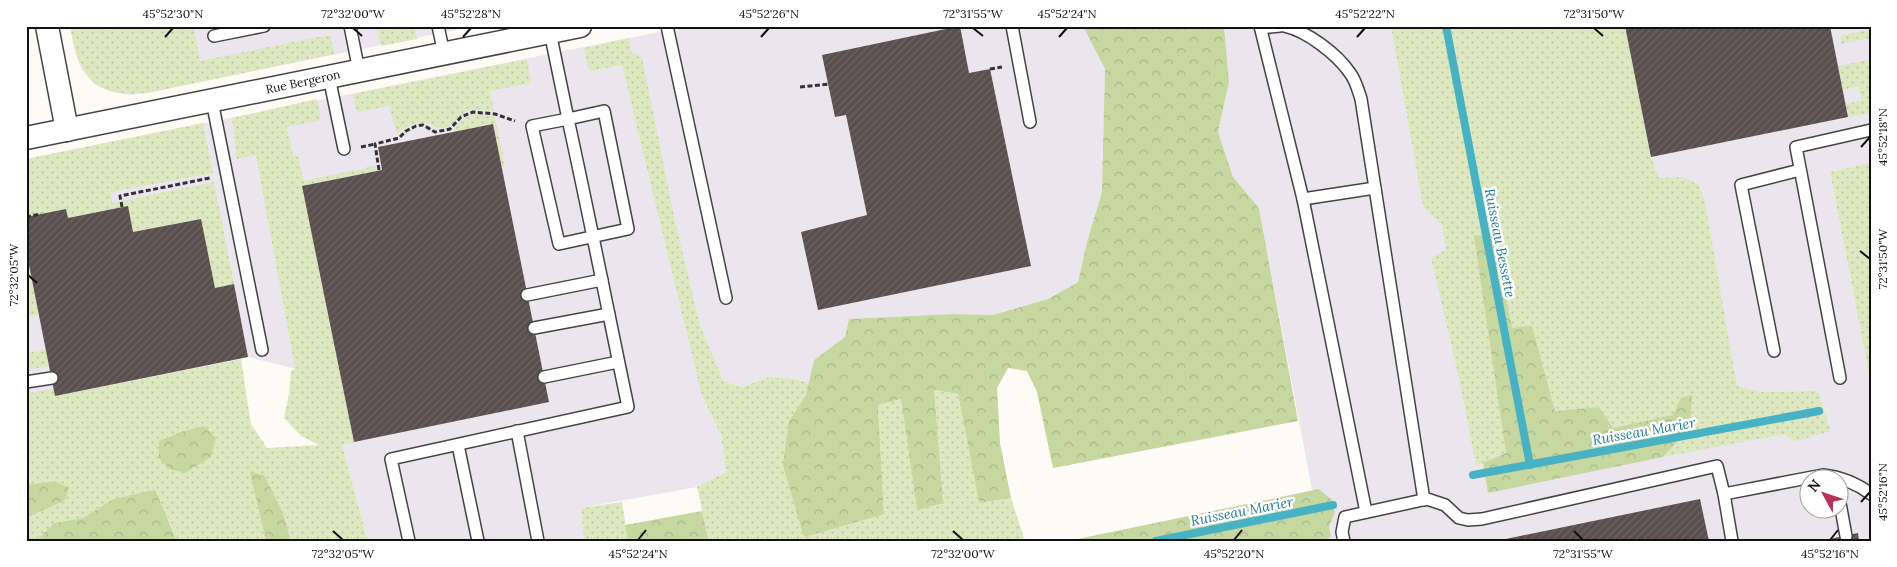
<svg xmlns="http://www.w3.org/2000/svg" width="1897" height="567" viewBox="0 0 1897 567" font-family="Lora,serif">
<defs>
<pattern id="grass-dots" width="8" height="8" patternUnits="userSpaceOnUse" patternTransform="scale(1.25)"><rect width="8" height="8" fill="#dee8c0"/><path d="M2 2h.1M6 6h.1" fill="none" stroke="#bdc6a4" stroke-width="1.8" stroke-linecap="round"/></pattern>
<pattern id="forest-crowns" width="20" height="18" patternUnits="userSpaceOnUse" patternTransform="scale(1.25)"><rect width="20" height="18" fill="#c6d7a0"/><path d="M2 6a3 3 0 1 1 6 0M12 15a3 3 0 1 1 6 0" fill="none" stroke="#a9b889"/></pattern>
<pattern id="building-hatch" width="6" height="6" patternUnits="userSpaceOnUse" patternTransform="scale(1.25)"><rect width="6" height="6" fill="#594f4e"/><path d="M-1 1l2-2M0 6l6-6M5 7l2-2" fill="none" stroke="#6c6463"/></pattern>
</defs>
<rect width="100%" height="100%" fill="#fefaf5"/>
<g fill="#ebe6ee" fill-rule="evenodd">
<path d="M 70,26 L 459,26 L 460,29 L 147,93 L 130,95 L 112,92 L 94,84 L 81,68 L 75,52 Z"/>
<path d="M 689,26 L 1095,26 L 1085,29 L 1105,69 L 1102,192 L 1087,242 L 1078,282 L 1048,299 L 993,315 L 952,314 L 849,319 L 845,337 L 814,360 L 809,383 L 796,379 L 769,377 L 742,387 L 703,397 L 721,435 L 726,472 L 697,487 L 581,508 L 584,541 L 368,541 L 342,445 L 296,369 L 248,357 L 26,403 L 26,159 Z"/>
<path d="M 1224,26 L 1871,26 L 1871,162 L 1830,172 L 1871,385 L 1871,541 L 1327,541 L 1331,535 L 1329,527 L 1335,512 L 1332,500 L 1319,489 L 1312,490 L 1259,208 L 1233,177 L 1218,132 L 1229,82 ZM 1810,480 L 1840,480 L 1840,510 L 1810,510 Z"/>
</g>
<g fill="url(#grass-dots)">
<path d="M 70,26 L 197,26 L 198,28 L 194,30 L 200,61 L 329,35 L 331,37 L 334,54 L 147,93 C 92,98 79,76 70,26 Z"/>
<path d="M 379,26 L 414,26 L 417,39 L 381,46 L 377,28 Z"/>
<path d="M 1391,26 L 1625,26 L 1651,157 L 1659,178 L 1683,177 L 1699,185 L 1705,202 L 1737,386 L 1760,392 L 1818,391 L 1831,431 L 1794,442 L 1785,434 L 1663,457 L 1690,427 L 1681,398 L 1673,415 L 1613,428 L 1599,407 L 1555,411 L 1532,327 L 1512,328 L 1494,233 L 1475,236 L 1506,453 L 1476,466 L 1459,378 L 1431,258 L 1446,250 L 1442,225 L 1423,206 Z"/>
<path d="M 1871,29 L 1871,38 L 1842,44 L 1840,36 Z"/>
<path d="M 629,38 L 632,53 L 642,57 L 675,221 L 700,325 L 723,381 L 742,387 L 769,377 L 796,379 L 809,383 L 806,395 L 789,421 L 884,514 L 878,405 L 901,399 L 917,509 L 933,390 L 958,394 L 979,503 L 1011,498 L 1025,541 L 709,541 L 697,487 L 726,472 L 721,435 L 702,396 L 622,65 L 591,71 L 588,67 L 584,48 Z"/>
<path d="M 527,59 L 531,83 L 490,91 L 494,111 C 485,112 475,108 467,111 C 458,115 452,129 441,128 C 437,128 433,125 430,124 C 418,120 406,127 397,134 L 389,106 L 359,112 L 356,110 L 353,94 Z"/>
<path d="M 1871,59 L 1871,113 L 1848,117 L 1846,104 L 1861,100 L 1859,86 L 1843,90 L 1838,66 Z"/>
<path d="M 317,99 L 321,120 L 287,127 L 293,156 L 298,156 L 304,181 L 375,166 L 377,171 L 302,186 L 354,442 L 342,445 L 368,541 L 291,541 L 283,513 L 251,472 L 266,541 L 177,541 L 167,517 L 113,499 L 83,518 L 54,523 L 38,539 L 26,537 L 26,518 L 64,500 L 54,481 L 26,485 L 26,394 L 54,388 L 56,396 L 241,359 L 251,424 L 267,448 L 319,445 L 301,436 L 284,418 L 289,394 L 291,371 L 295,369 L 256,155 L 237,159 L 232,118 Z"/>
<path d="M 474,114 L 495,116 L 505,166 L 501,167 L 493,124 L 454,132 C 457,122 466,117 474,114 Z"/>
<path d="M 203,123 L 213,173 L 111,192 L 112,203 L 214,182 L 234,284 L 215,288 L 200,219 L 133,232 L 68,218 L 26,217 L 26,159 Z"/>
<path d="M 1871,162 L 1871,385 L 1830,172 Z"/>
<path d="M 26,250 L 39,315 L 26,316 Z"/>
<path d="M 46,349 L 50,366 L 26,370 L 26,353 Z"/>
<path d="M 622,502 L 628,541 L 584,541 L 581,508 Z"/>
</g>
<g fill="url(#forest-crowns)">
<path d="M 1095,26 L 1224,26 L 1229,82 L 1218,132 L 1233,177 L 1259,208 L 1298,421 L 1053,468 L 1037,392 L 1027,371 L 1008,368 L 997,388 L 1000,443 L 1011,498 L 979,503 L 958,394 L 934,390 L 943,503 L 917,510 L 901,399 L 878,405 L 884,514 L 804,537 L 783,465 L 789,421 L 806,395 L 814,360 L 845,337 L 849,319 L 952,314 L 993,315 L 1048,299 L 1078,282 L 1087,242 L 1102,192 L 1103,147 L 1105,69 L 1084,28 Z"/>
<path d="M 1494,233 L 1512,328 L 1532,326 L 1555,411 L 1599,407 L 1613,428 L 1673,415 L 1681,398 L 1692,395 L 1690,427 L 1663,457 L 1488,493 L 1483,463 L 1506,453 L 1474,236 Z"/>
<path d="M 204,426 L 216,438 L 211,457 L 185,473 L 169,469 L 159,458 L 159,441 L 181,432 Z"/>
<path d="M 250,472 L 264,475 L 283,513 L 291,541 L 266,541 Z"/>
<path d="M 54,481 L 69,488 L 65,500 L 26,518 L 26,485 Z"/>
<path d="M 1319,489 L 1332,500 L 1335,512 L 1329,527 L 1331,535 L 1327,541 L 1068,541 Z"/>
<path d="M 155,490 L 177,541 L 26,541 L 26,537 L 38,539 L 54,523 L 83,518 L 113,499 Z"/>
<path d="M 702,511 L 709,541 L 628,541 L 625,525 Z"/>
</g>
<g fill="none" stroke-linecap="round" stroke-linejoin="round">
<g stroke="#48b2c5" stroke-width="8">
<path d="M 1446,26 L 1530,465"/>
<path d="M 1473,475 L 1819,411"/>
<path d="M 1156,541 L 1333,505"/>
</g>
</g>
<g fill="url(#building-hatch)">
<path d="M 960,26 L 969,73 L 990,69 L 1031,266 L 818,310 L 801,232 L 867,215 L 846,115 L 835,117 L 822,55 Z"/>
<path d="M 1625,26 L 1830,26 L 1848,117 L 1651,157 Z"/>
<path d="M 493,124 L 549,402 L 354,442 L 302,186 L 382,170 L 378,147 Z"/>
<path d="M 128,206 L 133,232 L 201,219 L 215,288 L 234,284 L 248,357 L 55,396 L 26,250 L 26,217 L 66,209 L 68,218 Z"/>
<path d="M 1700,499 L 1709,541 L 1501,541 L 1501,540 Z"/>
<path d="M 1858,533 L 1859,541 L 1825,541 L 1825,540 Z"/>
</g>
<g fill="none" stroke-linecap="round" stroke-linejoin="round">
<g stroke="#444" stroke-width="14">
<g id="lane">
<path d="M 350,26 L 359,71"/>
<path d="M 438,26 L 444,54"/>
<path d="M 667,26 L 726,298"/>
<path d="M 1012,26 L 1030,122"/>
<path d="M 1260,26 L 1303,199 L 1366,512"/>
<path d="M 1284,26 C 1307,31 1337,54 1350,73 C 1356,81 1358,90 1361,99 L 1424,500"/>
<path d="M 1261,28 L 1280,26"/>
<path d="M 214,36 L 264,26"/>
<path d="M 329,77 L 344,149"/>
<path d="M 212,101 L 262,350"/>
<path d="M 1303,199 L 1375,188"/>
<path d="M 527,295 L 602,280"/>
<path d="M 534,328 L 609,314"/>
<path d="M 1774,351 L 1741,185 L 1800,170"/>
<path d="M 544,377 L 618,362"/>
<path d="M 1840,378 L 1796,147 L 1871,130"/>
<path d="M 26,382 L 52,378"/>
<path d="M 517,431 L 538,541"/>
<path d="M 458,445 L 478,541"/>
<path d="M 1840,503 L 1846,536"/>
<path d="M 409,541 L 391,459 L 628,407 C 608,311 589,215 568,119 L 604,111 L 628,229 L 559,244 L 532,126 L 568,119 L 550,32"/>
<path d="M 1344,541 L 1342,532 L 1345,517 L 1427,499 L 1445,505 L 1459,518 L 1468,520 L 1482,519 L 1717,466 L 1724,494"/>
<path d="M 1732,541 L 1724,494 L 1823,475 C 1842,477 1856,483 1871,494"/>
</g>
</g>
<g stroke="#444" stroke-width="25">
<g id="street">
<path d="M 47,26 L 67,130"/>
<path d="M 26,138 L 580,26"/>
</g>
</g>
<g stroke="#333" stroke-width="3" stroke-dasharray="5 2.5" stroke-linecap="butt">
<path d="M 990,69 L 1002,67"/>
<path d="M 800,87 L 829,84"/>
<path d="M 361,147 L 375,144"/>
<path d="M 379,170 L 375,144 L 399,138 L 406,131 L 416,126 L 423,125 L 435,132 L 450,129 L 461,117 L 473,112 L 495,114 L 515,121"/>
<path d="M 122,207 L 120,196 L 210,178"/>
<path d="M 26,217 L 41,214"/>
</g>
<use href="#lane" stroke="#fff" stroke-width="11"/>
<use href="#street" stroke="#fff" stroke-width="22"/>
</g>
<path fill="none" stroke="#111" stroke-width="2" d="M 353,28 L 362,36M 973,28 L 983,36M 1594,28 L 1603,36M 165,37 L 173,28M 463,37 L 471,28M 761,37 L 769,28M 1059,37 L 1067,28M 1357,37 L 1365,28M 1861,147 L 1870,137M 1860,251 L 1870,259M 28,275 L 37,283M 1861,502 L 1870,492M 333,531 L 343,540M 953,531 L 963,540M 1574,531 L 1583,540M 638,540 L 646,530M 1234,540 L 1242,530M 1830,540 L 1838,530"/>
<g text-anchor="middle" stroke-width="5" stroke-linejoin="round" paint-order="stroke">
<g font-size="12" fill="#111" stroke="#fff">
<text transform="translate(303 82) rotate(-12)" y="4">Rue Bergeron</text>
</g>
<g font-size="14" font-style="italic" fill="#207e95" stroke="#fff">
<text transform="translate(1500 243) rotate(79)" y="5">Ruisseau Bessette</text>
<text transform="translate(1644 431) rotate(-10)" y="5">Ruisseau Marier</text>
<text transform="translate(1242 511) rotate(-11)" y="5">Ruisseau Marier</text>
</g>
</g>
<rect width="1897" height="567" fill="none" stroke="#ffffff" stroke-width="55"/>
<g transform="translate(1824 494) rotate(310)"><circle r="24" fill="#ffffff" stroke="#a0a0a0"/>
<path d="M0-4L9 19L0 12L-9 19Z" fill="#b93158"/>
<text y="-8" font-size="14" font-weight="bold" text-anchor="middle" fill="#111111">N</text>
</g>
<rect x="28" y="28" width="1842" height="512" fill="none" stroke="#111" stroke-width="2"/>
<g font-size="12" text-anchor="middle" fill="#111">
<text x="173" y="18">45°52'30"N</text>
<text x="353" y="18">72°32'00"W</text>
<text x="471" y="18">45°52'28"N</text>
<text x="769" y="18">45°52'26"N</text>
<text x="973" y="18">72°31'55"W</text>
<text x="1067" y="18">45°52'24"N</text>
<text x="1365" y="18">45°52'22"N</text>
<text x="1594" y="18">72°31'50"W</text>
<text transform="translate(1883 137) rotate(-90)" y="4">45°52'18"N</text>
<text transform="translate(1883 259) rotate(-90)" y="4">72°31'50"W</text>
<text transform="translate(14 275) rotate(-90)" y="4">72°32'05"W</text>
<text transform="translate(1883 492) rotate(-90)" y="4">45°52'16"N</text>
<text x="343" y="558">72°32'05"W</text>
<text x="638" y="558">45°52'24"N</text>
<text x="963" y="558">72°32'00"W</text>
<text x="1234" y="558">45°52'20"N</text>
<text x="1583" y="558">72°31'55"W</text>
<text x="1830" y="558">45°52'16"N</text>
</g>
</svg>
